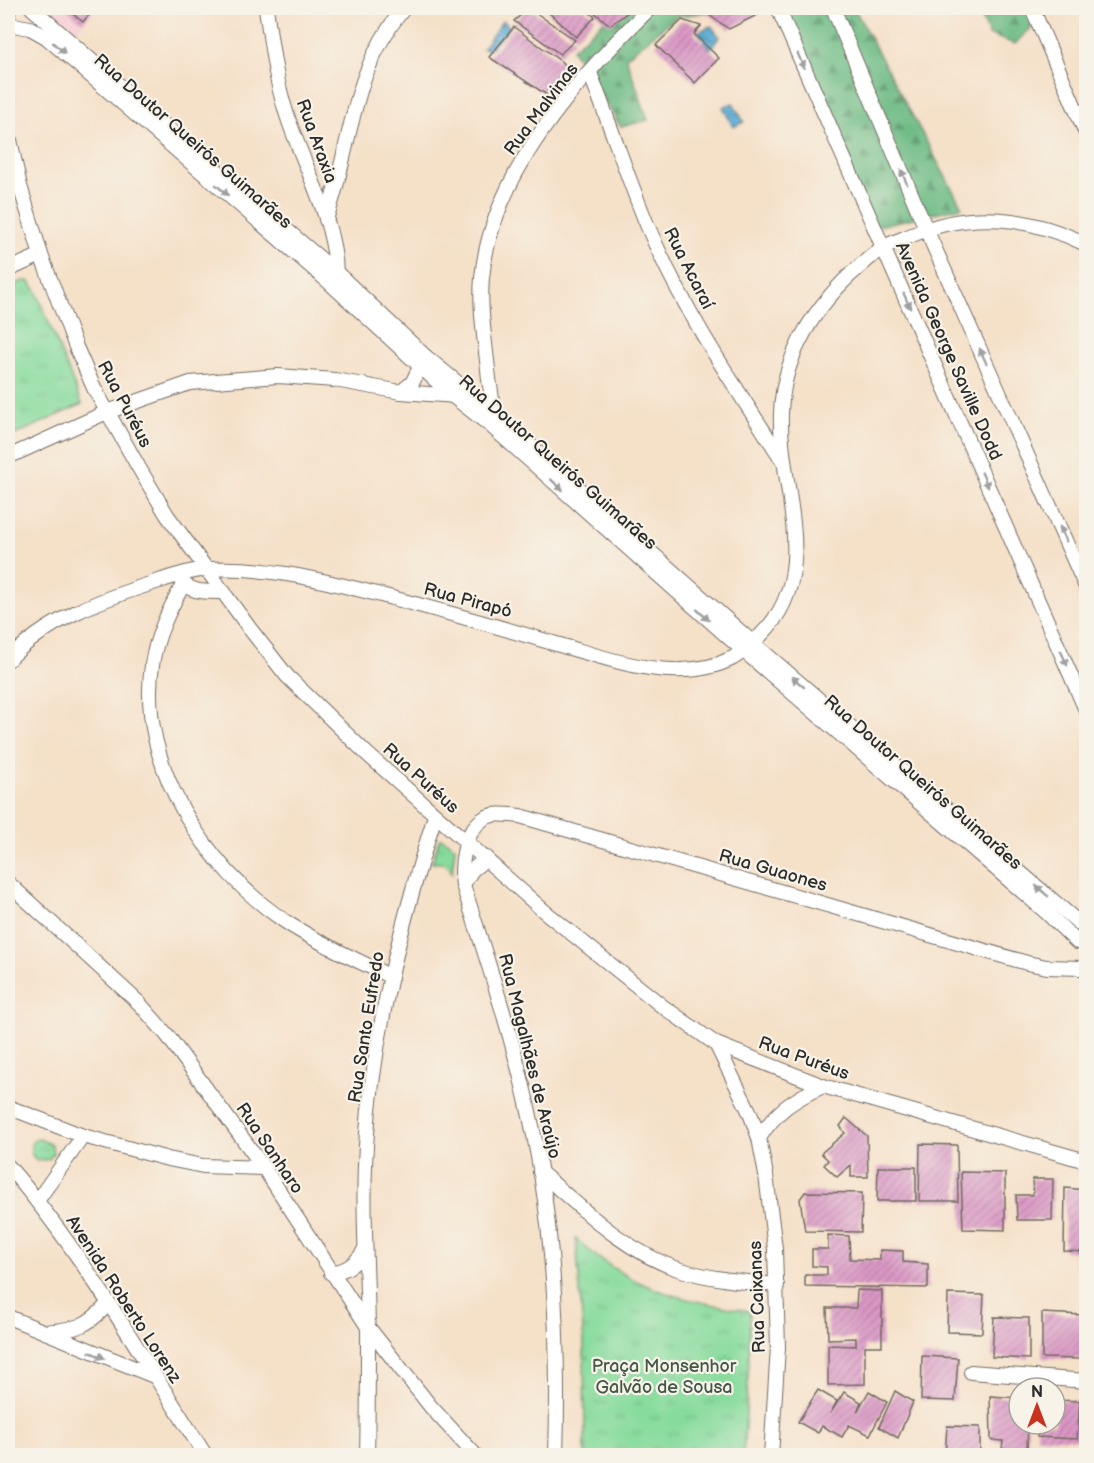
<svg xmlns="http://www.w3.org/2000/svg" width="1094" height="1463" viewBox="0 0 1094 1463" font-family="'Balsamiq Sans',sans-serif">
<defs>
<pattern id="forest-firs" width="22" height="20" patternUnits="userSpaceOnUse" patternTransform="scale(1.5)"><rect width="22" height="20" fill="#6dbb84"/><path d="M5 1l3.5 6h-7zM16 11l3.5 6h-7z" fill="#5a986c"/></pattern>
<pattern id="park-tufts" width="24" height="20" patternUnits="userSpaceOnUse" patternTransform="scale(1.5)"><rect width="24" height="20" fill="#87db9d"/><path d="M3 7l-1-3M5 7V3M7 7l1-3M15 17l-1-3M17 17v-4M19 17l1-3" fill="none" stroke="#75bc87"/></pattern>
<pattern id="water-waves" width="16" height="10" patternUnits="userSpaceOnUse" patternTransform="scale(1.5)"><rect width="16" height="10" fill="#57aad2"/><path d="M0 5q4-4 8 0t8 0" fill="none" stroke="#488bab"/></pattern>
<pattern id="building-hatch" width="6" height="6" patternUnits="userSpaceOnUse" patternTransform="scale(1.5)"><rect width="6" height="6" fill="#db98c6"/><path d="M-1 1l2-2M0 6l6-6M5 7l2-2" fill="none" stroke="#b27ca1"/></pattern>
</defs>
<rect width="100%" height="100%" fill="#f7f3e8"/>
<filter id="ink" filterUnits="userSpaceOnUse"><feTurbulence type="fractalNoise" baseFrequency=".0167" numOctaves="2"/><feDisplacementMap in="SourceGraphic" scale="12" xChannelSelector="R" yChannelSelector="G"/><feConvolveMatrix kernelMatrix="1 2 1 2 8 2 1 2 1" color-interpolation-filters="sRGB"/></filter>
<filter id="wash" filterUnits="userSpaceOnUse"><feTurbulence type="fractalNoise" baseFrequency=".008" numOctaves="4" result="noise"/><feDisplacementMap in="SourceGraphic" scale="24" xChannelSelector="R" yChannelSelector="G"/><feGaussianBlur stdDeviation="1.35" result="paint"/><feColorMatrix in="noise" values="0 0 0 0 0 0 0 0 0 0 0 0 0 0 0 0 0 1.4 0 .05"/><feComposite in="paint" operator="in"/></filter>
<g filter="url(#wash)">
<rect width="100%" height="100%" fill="#f5e0c8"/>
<path fill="#f6cfd5" d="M 46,8 L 96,8 L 74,34 Z"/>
<g fill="url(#forest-firs)" stroke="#4c7358" stroke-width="1.5">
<path d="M 619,8 L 739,8 L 677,16 L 626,57 L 648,120 L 621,127 L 572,49 Z"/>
<path d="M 784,8 L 854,8 L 962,207 L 874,227 Z"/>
<path d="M 978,8 L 1046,8 L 1047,12 L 1015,44 L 989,35 Z"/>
</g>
<g fill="url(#park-tufts)" stroke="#598364" stroke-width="1.5">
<path d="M 23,281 L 29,281 L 36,291 L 82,404 L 8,438 L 8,288 Z"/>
<path d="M 442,838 L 455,847 L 452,872 C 447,862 442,862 432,863 L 439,840 Z"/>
<path d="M 37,1138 L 52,1145 L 53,1154 L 49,1159 L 37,1161 C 29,1154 28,1143 37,1138 Z"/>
<path d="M 576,1239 C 630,1289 679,1300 750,1311 L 748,1385 L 743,1455 L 585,1455 L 584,1344 Z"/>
</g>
<g fill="url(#water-waves)" stroke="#416a7e" stroke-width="1.5">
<path d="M 503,20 L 510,27 L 489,50 L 483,48 Z"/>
<path d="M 711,26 L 720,37 L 710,49 L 698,32 Z"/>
<path d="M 733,103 L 744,122 L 733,127 L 723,107 Z"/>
</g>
<g id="blocks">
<g fill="url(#building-hatch)">
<path d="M 65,8 L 95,8 L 83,22 Z"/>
<path d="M 529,8 L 575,40 L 560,54 L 514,21 Z"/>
<path d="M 551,8 L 584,8 L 595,17 L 576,37 L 547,11 Z"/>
<path d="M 589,8 L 634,8 L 610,25 Z"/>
<path d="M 699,8 L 756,8 L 761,13 L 729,29 Z"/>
<path d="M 682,20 L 701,26 L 694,34 L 719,58 L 695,83 L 656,45 Z"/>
<path d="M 514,27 L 578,74 L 553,99 L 489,57 Z"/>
<path d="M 846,1118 L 867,1136 L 868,1177 L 851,1177 L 851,1165 L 837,1177 L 824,1165 L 828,1160 L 821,1153 L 845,1133 L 840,1126 Z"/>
<path d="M 920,1144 L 957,1145 L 958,1201 L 919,1201 Z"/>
<path d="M 878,1167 L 916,1167 L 916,1201 L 877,1201 Z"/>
<path d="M 961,1172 L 1005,1173 L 1005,1230 L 963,1229 Z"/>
<path d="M 1032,1179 L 1053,1179 L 1052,1220 L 1017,1220 L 1016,1195 L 1033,1195 Z"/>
<path d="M 1065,1188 L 1086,1190 L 1086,1252 L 1064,1251 Z"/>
<path d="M 805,1192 L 862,1193 L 861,1232 L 805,1231 L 800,1199 Z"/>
<path d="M 828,1235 L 849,1236 L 850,1259 L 880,1260 L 880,1250 L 903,1251 L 903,1262 L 928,1264 L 928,1288 L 805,1286 L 805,1275 L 827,1275 L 827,1267 L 812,1266 L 812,1249 L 828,1249 Z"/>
<path d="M 857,1290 L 882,1291 L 882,1346 L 865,1346 L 865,1384 L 828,1385 L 828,1345 L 856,1346 L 856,1338 L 828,1339 L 827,1308 L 856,1308 Z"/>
<path d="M 948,1294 L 984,1295 L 982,1333 L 947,1332 Z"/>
<path d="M 1042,1313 L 1083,1315 L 1081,1359 L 1042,1358 Z"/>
<path d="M 994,1317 L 1029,1318 L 1029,1359 L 992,1357 Z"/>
<path d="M 922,1356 L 958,1358 L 955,1401 L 921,1400 Z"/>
<path d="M 818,1390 L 837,1401 L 830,1414 L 844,1392 L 861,1402 L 857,1412 L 869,1391 L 887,1402 L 870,1435 L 849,1425 L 842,1437 L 822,1426 L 818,1433 L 798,1422 Z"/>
<path d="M 895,1391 L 913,1402 L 898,1438 L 879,1427 Z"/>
<path d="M 990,1396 L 1019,1398 L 1019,1424 L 1028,1424 L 1027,1448 L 1002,1449 L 1003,1441 L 991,1440 Z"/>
<path d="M 1055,1400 L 1080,1401 L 1077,1439 L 1037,1437 L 1037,1424 L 1055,1424 Z"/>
<path d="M 947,1426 L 980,1427 L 980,1456 L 945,1456 Z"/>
</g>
</g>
</g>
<g filter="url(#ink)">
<use href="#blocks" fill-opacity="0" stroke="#726a62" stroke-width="1.5"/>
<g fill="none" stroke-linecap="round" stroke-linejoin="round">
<g stroke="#726a62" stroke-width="16">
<g id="minor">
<path d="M 32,8 L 180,139 L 337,273 L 426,357 L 493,412 L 753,643 L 1086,929"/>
<path d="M 266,8 C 271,42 275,78 286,112 C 302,164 335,218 336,274"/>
<path d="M 778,8 L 1086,710"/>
<path d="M 833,8 L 926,229 L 1086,587"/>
<path d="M 1032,8 L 1086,133"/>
<path d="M 8,14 L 9,8"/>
<path d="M 8,24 L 30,28 L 46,37 L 330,283 L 454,397 L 491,426 L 744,651 L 1046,912 L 1077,942"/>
<path d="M 590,73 C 610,124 627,176 648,227 C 683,310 734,385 783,461"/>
<path d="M 8,131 L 20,186 L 41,255 L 76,347 L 94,388 L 139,468 L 167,515 L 250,629 L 287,676 L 366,753 L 544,911 L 662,1006 L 716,1044 L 823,1086 L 1086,1161"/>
<path d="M 326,219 C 353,143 349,74 404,8"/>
<path d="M 8,270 L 41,255"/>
<path d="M 401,392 L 412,383 L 425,358"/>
<path d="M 493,415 C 493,403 491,391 489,379 C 486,346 479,311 482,278 C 491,174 578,78 650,8"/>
<path d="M 8,457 L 107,412 L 190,383 L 278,376 L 335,380 L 401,392 L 457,396"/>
<path d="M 179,577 C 188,594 207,592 224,592"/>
<path d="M 183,585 C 169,610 156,636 152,665 C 137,764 206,869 286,922 C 319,944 356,959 391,977"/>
<path d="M 8,660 C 48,619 100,600 153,583 C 171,577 191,570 210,569 C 267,566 326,581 381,595 C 442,611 503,628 563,646 C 616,661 680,685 733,658 C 744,652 752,643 761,635 C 824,573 778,487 781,413 C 783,358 812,311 851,274 C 862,265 873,253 885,247 C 893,242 903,239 912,235 C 972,209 1029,217 1086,244"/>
<path d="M 487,858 L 472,870 L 463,885 C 494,980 525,1075 541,1174 C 556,1267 559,1362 556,1456"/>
<path d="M 8,883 L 139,1003 L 167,1035 L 264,1168 L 368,1327 L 431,1407 L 476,1456"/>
<path d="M 463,885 C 460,864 464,832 483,819 C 493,812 509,815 520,816 L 1027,963 L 1047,967 L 1081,968"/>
<path d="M 716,1044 L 750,1113 L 759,1138 L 766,1175 L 775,1249 L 778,1347 L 771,1456"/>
<path d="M 8,1107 L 83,1136 L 168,1159 L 203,1166 L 264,1168"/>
<path d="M 759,1138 C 776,1111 794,1099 823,1086"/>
<path d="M 8,1166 C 84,1254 142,1358 206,1456"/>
<path d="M 540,1172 C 582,1208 624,1251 678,1269 C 710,1279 744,1282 777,1285"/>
<path d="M 37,1201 L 83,1136"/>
<path d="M 331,1273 C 348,1270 357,1263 365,1249"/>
<path d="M 8,1317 L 154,1376"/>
<path d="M 45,1332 C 76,1329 86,1328 108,1304"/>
<path d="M 971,1372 L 1086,1381"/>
<path d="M 367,1456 C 368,1413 368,1370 368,1328 C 367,1267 362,1206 366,1146 C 373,1033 401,923 435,816"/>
</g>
</g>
<use href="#minor" stroke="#fff" stroke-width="14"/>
</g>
<defs><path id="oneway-solid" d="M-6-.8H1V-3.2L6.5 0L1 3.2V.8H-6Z" transform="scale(1.5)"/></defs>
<g fill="#a0a0a0">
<use href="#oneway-solid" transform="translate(59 48) rotate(41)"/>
<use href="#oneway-solid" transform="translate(801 61) rotate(66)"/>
<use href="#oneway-solid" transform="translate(904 177) rotate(-113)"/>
<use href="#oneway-solid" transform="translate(222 190) rotate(41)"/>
<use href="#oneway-solid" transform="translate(907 301) rotate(66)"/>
<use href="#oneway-solid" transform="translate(983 356) rotate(-114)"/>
<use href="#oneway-solid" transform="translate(985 480) rotate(66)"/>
<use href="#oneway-solid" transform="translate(557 485) rotate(42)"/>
<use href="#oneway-solid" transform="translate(1063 534) rotate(-114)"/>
<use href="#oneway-solid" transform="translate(703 615) rotate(42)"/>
<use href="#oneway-solid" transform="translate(1064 658) rotate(66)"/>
<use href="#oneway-solid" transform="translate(798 682) rotate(-139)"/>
<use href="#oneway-solid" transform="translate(1042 891) rotate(-139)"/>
<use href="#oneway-solid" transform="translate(97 1355) rotate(22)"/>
</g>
</g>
<g text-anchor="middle" stroke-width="4.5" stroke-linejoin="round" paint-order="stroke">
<g font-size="18" fill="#2b2b2b" stroke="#f7f3e8">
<text transform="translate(541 109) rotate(-53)" y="6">Rua Malvinas</text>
<text transform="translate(193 141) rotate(41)" y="6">Rua Doutor Queirós Guimarães</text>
<text transform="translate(317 141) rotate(70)" y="6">Rua Araxia</text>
<text transform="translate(689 268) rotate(63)" y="6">Rua Acaraí</text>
<text transform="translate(949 351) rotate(66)" y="6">Avenida George Saville Dodd</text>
<text transform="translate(125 404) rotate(62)" y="6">Rua Puréus</text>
<text transform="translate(558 462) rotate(41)" y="6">Rua Doutor Queirós Guimarães</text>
<text transform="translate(468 600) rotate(15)" y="6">Rua Pirapó</text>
<text transform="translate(421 778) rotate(42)" y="6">Rua Puréus</text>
<text transform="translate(923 782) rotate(41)" y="6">Rua Doutor Queirós Guimarães</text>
<text transform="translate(773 870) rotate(16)" y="6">Rua Guaones</text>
<text transform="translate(366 1027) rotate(-81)" y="6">Rua Santo Eufredo</text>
<text transform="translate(530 1056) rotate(76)" y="6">Rua Magalhães de Araújo</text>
<text transform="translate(804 1058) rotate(20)" y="6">Rua Puréus</text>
<text transform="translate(270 1148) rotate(56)" y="6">Rua Sanharo</text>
<text transform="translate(757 1297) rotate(-92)" y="6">Rua Caixanas</text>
<text transform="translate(124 1299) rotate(57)" y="6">Avenida Roberto Lorenz</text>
</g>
<g font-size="18" fill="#425748" stroke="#f7f3e8">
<text x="664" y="1372">Praça Monsenhor<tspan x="664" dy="21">Galvão de Sousa</tspan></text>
</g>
</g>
<rect width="1094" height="1463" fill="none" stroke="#f7f3e8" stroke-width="30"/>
<g transform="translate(1037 1406)"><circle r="28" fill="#f7f3e8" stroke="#a5a39c" stroke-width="1.5"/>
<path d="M0-4.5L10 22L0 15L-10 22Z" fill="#c8321e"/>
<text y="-9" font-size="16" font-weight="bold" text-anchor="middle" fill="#2b2b2b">N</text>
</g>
</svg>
